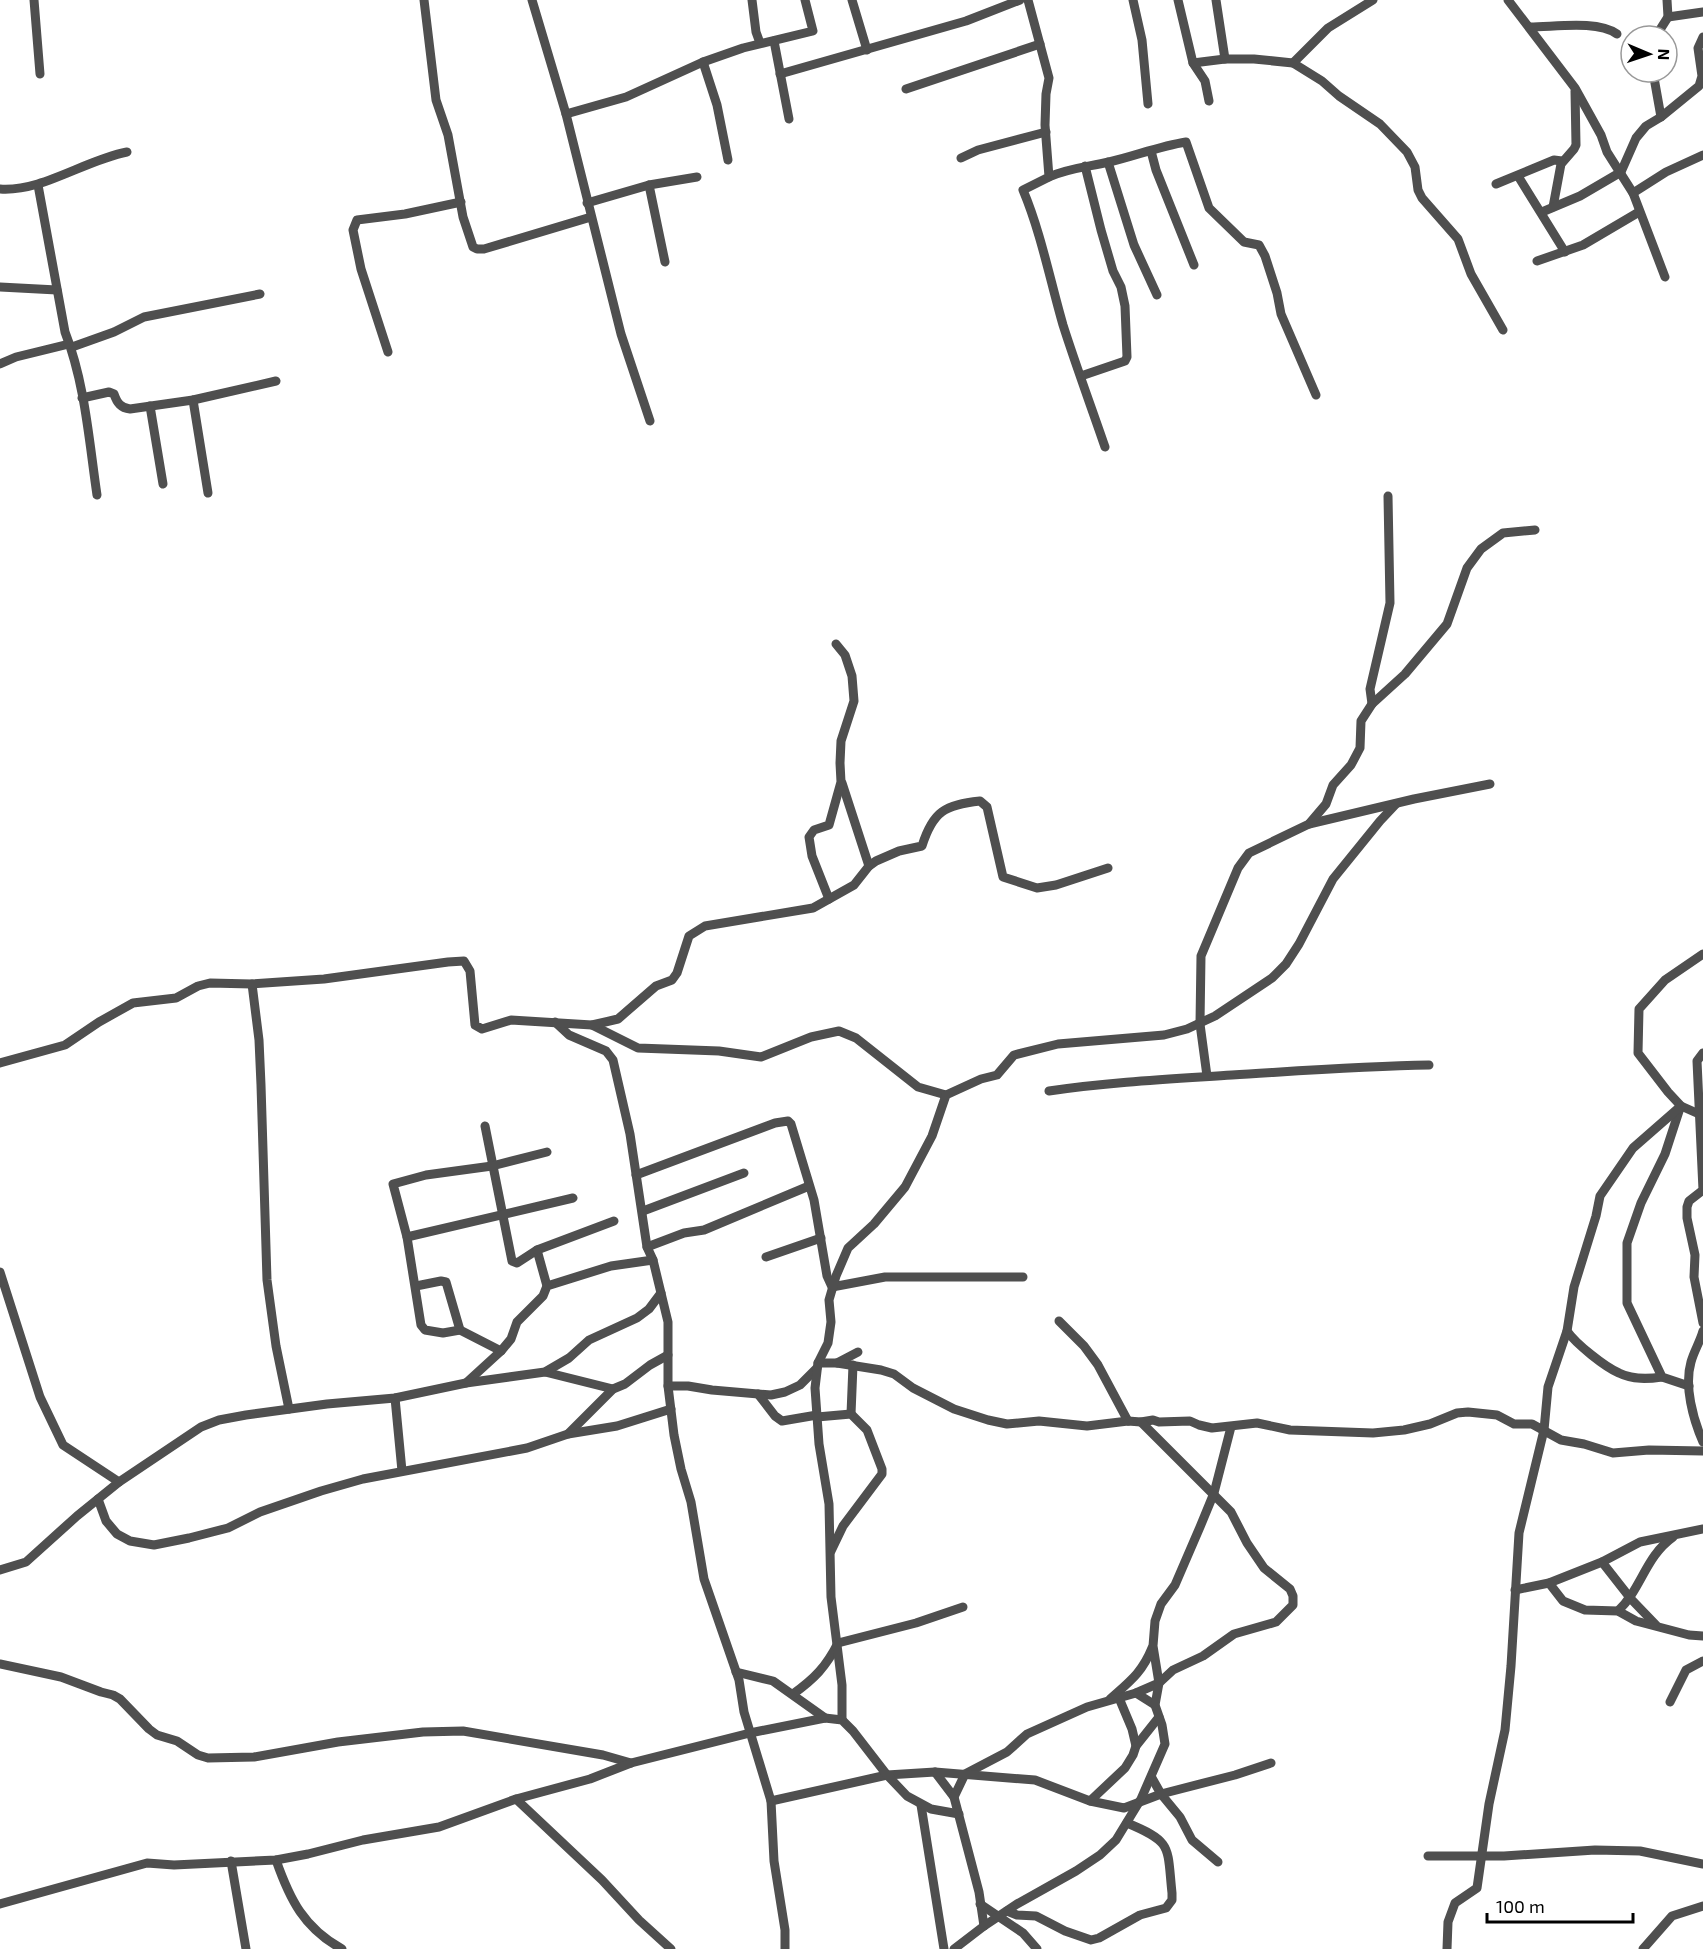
<svg xmlns="http://www.w3.org/2000/svg" width="1703" height="1949" viewBox="0 0 1703 1949" font-family="'Exo 2',sans-serif">
<rect width="100%" height="100%" fill="#fff"/>
<g fill="none" stroke-linecap="round" stroke-linejoin="round">
<g stroke="#4f4f4f" stroke-width="9">
<path d="M 34,0 L 40,74"/>
<path d="M 424,0 L 436,100 L 448,135 L 463,217 L 473,247 L 477,249 L 484,249 L 591,217"/>
<path d="M 532,0 L 566,114 L 621,334 L 650,421"/>
<path d="M 752,0 L 756,32 L 760,43"/>
<path d="M 852,0 L 867,50"/>
<path d="M 1028,0 L 1049,78 L 1046,94 L 1045,125 L 1049,177 L 1023,190 C 1041,233 1050,280 1063,325 C 1076,366 1091,406 1105,447"/>
<path d="M 1133,0 L 1142,40 L 1148,104"/>
<path d="M 1178,0 L 1193,63 L 1205,81 L 1209,101"/>
<path d="M 1216,0 L 1225,59"/>
<path d="M 1508,0 L 1575,88 L 1601,135 L 1607,152 L 1633,193 L 1665,277"/>
<path d="M 1668,17 L 1703,12"/>
<path d="M 1530,27 C 1555,27 1597,20 1617,34"/>
<path d="M 1656,36 L 1668,17 L 1667,0"/>
<path d="M 774,41 L 789,119"/>
<path d="M 703,62 L 717,105 L 728,160"/>
<path d="M 1193,63 L 1225,59 L 1254,59 L 1293,63 L 1322,81 L 1339,96 L 1380,124 L 1407,152 L 1415,167 L 1418,190 L 1422,198 L 1458,239 L 1471,274 L 1503,330"/>
<path d="M 1293,63 L 1328,28 L 1373,0"/>
<path d="M 1653,72 L 1661,117"/>
<path d="M 780,74 L 966,21 L 1020,0"/>
<path d="M 906,89 L 1040,44"/>
<path d="M 566,114 L 626,97 L 703,62 L 743,48 L 813,31 L 805,0"/>
<path d="M 1151,151 L 1156,170 L 1194,265"/>
<path d="M 961,158 L 978,150 L 1046,132"/>
<path d="M 1108,162 L 1134,245 L 1157,295"/>
<path d="M 1518,176 L 1565,252"/>
<path d="M 1049,177 C 1069,168 1088,167 1109,162 C 1135,156 1160,146 1186,142 L 1209,208 L 1244,242 L 1259,245 L 1265,256 L 1277,293 L 1281,314 L 1316,395"/>
<path d="M 1496,184 L 1554,160 L 1562,161"/>
<path d="M 38,185 L 65,332 C 85,383 89,441 97,495"/>
<path d="M 649,185 L 665,262"/>
<path d="M 0,189 C 42,192 85,160 127,152"/>
<path d="M 1633,193 L 1666,172 L 1703,155"/>
<path d="M 587,203 L 649,185 L 697,177"/>
<path d="M 1553,207 L 1561,164 L 1574,149 L 1576,145 L 1575,91"/>
<path d="M 1542,212 L 1580,196 L 1621,172 L 1636,138 L 1646,126 L 1661,117 L 1699,86 L 1702,76 L 1698,48 L 1703,37"/>
<path d="M 1537,261 L 1583,245 L 1639,212"/>
<path d="M 0,287 L 57,290"/>
<path d="M 72,347 L 114,332 L 144,317 L 260,294"/>
<path d="M 388,352 L 361,269 L 353,230 L 357,220 L 405,214 L 461,202"/>
<path d="M 0,364 L 16,357 L 69,344"/>
<path d="M 1081,376 L 1125,361 L 1127,357 L 1125,306 L 1121,287 L 1113,271 L 1101,230 L 1085,166"/>
<path d="M 82,398 L 109,392 L 114,394 C 117,403 121,408 130,409 L 193,400 L 276,381"/>
<path d="M 193,400 L 208,493"/>
<path d="M 150,406 L 163,484"/>
<path d="M 1372,704 L 1370,689 L 1390,603 L 1388,496"/>
<path d="M 842,783 L 869,866"/>
<path d="M 1309,824 L 1414,799 L 1490,784"/>
<path d="M 829,899 L 812,856 L 809,837 L 814,830 L 829,825 L 841,782 L 840,763 L 841,741 L 854,701 L 852,676 L 845,655 L 836,644"/>
<path d="M 1703,954 L 1665,980 L 1639,1009 L 1638,1053 L 1668,1092 L 1681,1106 L 1699,1114 L 1703,1114"/>
<path d="M 252,984 L 259,1040 L 261,1085 L 267,1280 L 276,1346 L 289,1409"/>
<path d="M 555,1022 L 569,1035 L 606,1051 L 613,1060 L 630,1134 L 647,1247 L 653,1260 L 668,1322 L 668,1386 L 674,1435 L 681,1469 L 691,1502 L 704,1579 L 739,1680 L 744,1712 L 771,1801 L 774,1861 L 785,1930 L 785,1949"/>
<path d="M 592,1025 L 638,1048 L 719,1051 L 761,1057 L 811,1037 L 839,1031 L 856,1038 L 918,1087 L 946,1095"/>
<path d="M 1703,1053 L 1697,1061 L 1703,1190 L 1689,1201 L 1687,1207 L 1687,1218 L 1695,1255 L 1694,1277 L 1703,1323"/>
<path d="M 0,1063 L 65,1045 L 99,1022 L 133,1003 L 176,998 L 198,986 L 210,983 L 252,984 L 324,979 L 448,962 L 464,961 L 470,971 L 475,1025 L 482,1029 L 511,1020 L 592,1025 L 618,1019 L 656,986 L 672,980 L 677,973 L 689,936 L 705,926 L 813,908 L 854,885 L 869,866 L 876,861 L 899,851 L 922,846 C 933,811 945,805 980,801 L 987,807 L 1003,877 L 1037,888 L 1056,885 L 1108,868"/>
<path d="M 1207,1076 L 1200,1024 L 1201,956 L 1238,868 L 1249,853 L 1309,824 L 1326,804 L 1333,785 L 1351,765 L 1360,748 L 1361,721 L 1372,704 L 1405,674 L 1447,624 L 1467,568 L 1481,549 L 1503,533 L 1535,530"/>
<path d="M 1049,1091 C 1109,1082 1171,1079 1232,1075 C 1298,1071 1363,1066 1429,1065"/>
<path d="M 1680,1108 L 1665,1154 L 1641,1203 L 1627,1243 L 1627,1303 L 1662,1377 L 1689,1386"/>
<path d="M 485,1126 L 512,1261 L 517,1263 L 537,1250 L 547,1286"/>
<path d="M 636,1175 L 775,1123 L 788,1121 L 791,1124 L 814,1200 L 827,1276 L 832,1287 L 885,1277 L 1023,1277"/>
<path d="M 643,1211 L 744,1173"/>
<path d="M 407,1237 L 573,1198"/>
<path d="M 647,1247 L 684,1233 L 704,1230 L 809,1186"/>
<path d="M 537,1250 L 614,1221"/>
<path d="M 766,1257 L 821,1238"/>
<path d="M 0,1272 L 40,1397 L 63,1445 L 119,1482"/>
<path d="M 416,1286 L 441,1281 L 446,1282 L 460,1330"/>
<path d="M 1059,1321 L 1084,1346 L 1098,1365 L 1128,1421"/>
<path d="M 1567,1331 C 1576,1344 1605,1367 1619,1373 C 1633,1380 1648,1379 1662,1377"/>
<path d="M 1703,1331 C 1700,1342 1694,1351 1691,1362 C 1684,1386 1693,1419 1703,1442"/>
<path d="M 501,1351 L 460,1330 L 443,1333 L 425,1330 L 421,1325 L 407,1237 L 393,1184 L 426,1175 L 492,1166 L 547,1152"/>
<path d="M 818,1363 L 837,1363 L 881,1370 L 894,1374 L 913,1388 L 954,1409 L 988,1420 L 1007,1424 L 1039,1421 L 1087,1426 L 1128,1421 L 1141,1422 L 1153,1420 L 1159,1422 L 1190,1421 L 1199,1425 L 1212,1428 L 1257,1423 L 1290,1430 L 1373,1433 L 1404,1430 L 1430,1424 L 1457,1413 L 1468,1412 L 1497,1415 L 1514,1424 L 1532,1424 L 1561,1440 L 1584,1444 L 1613,1453 L 1649,1450 L 1703,1451"/>
<path d="M 837,1363 L 858,1352"/>
<path d="M 545,1372 L 613,1389"/>
<path d="M 466,1383 L 501,1351 L 511,1339 L 517,1322 L 543,1296 L 547,1286 L 611,1266 L 653,1260"/>
<path d="M 668,1386 L 688,1386 L 712,1390 L 771,1395 L 785,1392 L 800,1385 L 817,1368"/>
<path d="M 758,1394 L 775,1416 L 782,1421 L 817,1415"/>
<path d="M 395,1398 L 402,1471"/>
<path d="M 851,1414 L 853,1365"/>
<path d="M 817,1417 L 851,1414 L 867,1430 L 882,1469 L 882,1474 L 843,1526 L 831,1551"/>
<path d="M 568,1434 L 613,1389 L 625,1384 L 650,1365 L 668,1355"/>
<path d="M 98,1499 L 106,1521 L 117,1534 L 130,1541 L 154,1545 L 189,1538 L 228,1528 L 260,1512 L 321,1491 L 363,1479 L 527,1448 L 568,1434 L 617,1426 L 671,1409"/>
<path d="M 1602,1562 L 1631,1599 L 1656,1625"/>
<path d="M 0,1570 L 26,1562 L 77,1516 L 119,1482 L 201,1427 L 219,1420 L 246,1415 L 327,1404 L 395,1398 L 466,1383 L 545,1372 L 569,1358 L 589,1340 L 637,1318 L 649,1309 L 661,1293"/>
<path d="M 1549,1583 L 1563,1601 L 1585,1610 L 1618,1611 L 1636,1621 L 1689,1635 L 1703,1636"/>
<path d="M 1515,1590 L 1549,1583 L 1602,1562 L 1640,1542 L 1703,1529"/>
<path d="M 1618,1611 C 1642,1588 1645,1557 1673,1537"/>
<path d="M 0,1664 L 61,1677 L 101,1692 L 113,1695 L 120,1699 L 149,1729 L 157,1735 L 177,1741 L 198,1755 L 208,1758 L 254,1757 L 338,1742 L 423,1732 L 463,1731 L 603,1755 L 631,1763"/>
<path d="M 736,1672 L 773,1681 L 825,1718"/>
<path d="M 1136,1693 L 1155,1705"/>
<path d="M 793,1694 C 814,1679 826,1667 838,1643 L 916,1623 L 963,1607"/>
<path d="M 1119,1698 L 1132,1729 L 1136,1746"/>
<path d="M 1110,1699 C 1129,1682 1142,1673 1152,1648"/>
<path d="M 1670,1702 L 1686,1670 L 1703,1661"/>
<path d="M 842,1720 L 842,1685 L 831,1597 L 829,1504 L 819,1444 L 815,1388 L 818,1363 L 828,1343 L 831,1322 L 829,1300 L 836,1276 L 848,1248 L 874,1224 L 905,1187 L 932,1136 L 946,1095 L 981,1079 L 997,1075 L 1014,1055 L 1058,1044 L 1164,1035 L 1187,1029 L 1215,1016 L 1272,978 L 1286,964 L 1299,944 L 1333,879 L 1380,821 L 1396,804"/>
<path d="M 935,1772 L 954,1797 L 979,1892 L 984,1926"/>
<path d="M 1152,1778 L 1161,1794 L 1180,1817 L 1192,1840 L 1218,1862"/>
<path d="M 954,1797 L 965,1774 L 1007,1752 L 1027,1734 L 1087,1707 L 1136,1693 L 1159,1683 L 1173,1670 L 1203,1656 L 1234,1634 L 1276,1622 L 1293,1605 L 1293,1596 L 1290,1589 L 1264,1568 L 1247,1543 L 1231,1512 L 1141,1422"/>
<path d="M 516,1799 L 602,1880 L 639,1920 L 671,1949"/>
<path d="M 771,1801 L 887,1775 L 935,1772 L 1035,1780 L 1090,1801 L 1124,1808 L 1161,1794 L 1235,1775 L 1271,1763"/>
<path d="M 1090,1801 L 1125,1768 L 1133,1755 L 1136,1746 L 1159,1717"/>
<path d="M 921,1805 L 944,1949"/>
<path d="M 1428,1856 L 1504,1856 L 1595,1850 L 1640,1851 L 1703,1864"/>
<path d="M 276,1860 C 290,1900 304,1928 342,1949"/>
<path d="M 231,1861 L 246,1949"/>
<path d="M 0,1904 L 147,1863 L 174,1865 L 276,1860 L 308,1854 L 363,1840 L 439,1827 L 516,1799 L 590,1779 L 631,1763 L 750,1733 L 825,1718 L 842,1720 L 853,1731 L 887,1775 L 907,1796 L 931,1809 L 959,1814"/>
<path d="M 980,1904 L 1023,1933 L 1037,1949"/>
<path d="M 1007,1911 L 1017,1915 L 1036,1916 L 1065,1931 L 1091,1940 L 1099,1938 L 1140,1915 L 1166,1908 L 1172,1900 L 1172,1893 C 1167,1846 1173,1842 1127,1823"/>
<path d="M 954,1949 L 984,1926 L 1017,1904 L 1076,1871 L 1100,1855 L 1116,1840 L 1141,1799 L 1165,1744 L 1162,1725 L 1155,1705 L 1159,1683 L 1153,1646 L 1155,1621 L 1161,1604 L 1175,1585 L 1200,1527 L 1214,1493 L 1231,1427"/>
<path d="M 1447,1949 L 1448,1922 L 1455,1903 L 1477,1888 L 1489,1804 L 1505,1730 L 1511,1666 L 1519,1533 L 1544,1430 L 1548,1387 L 1567,1331 L 1574,1287 L 1596,1216 L 1600,1196 L 1633,1148 L 1681,1106"/>
<path d="M 1643,1949 L 1672,1916 L 1703,1906"/>
</g>
</g>
<g transform="translate(1649 54) rotate(92)"><circle r="28" fill="#ffffff" stroke="#999999" stroke-width="1.5"/>
<path d="M0-4.5L10 22L0 15L-10 22Z" fill="#000000"/>
<text y="-9" font-size="16" font-weight="bold" text-anchor="middle" fill="#000000">N</text>
</g>
<path d="M1487 1913v9h146v-9" fill="none" stroke="#000000" stroke-width="3"/>
<text x="1496" y="1913" font-size="18" fill="#000000" stroke="#ffffff" stroke-width="4.5" paint-order="stroke">100 m</text>
</svg>
